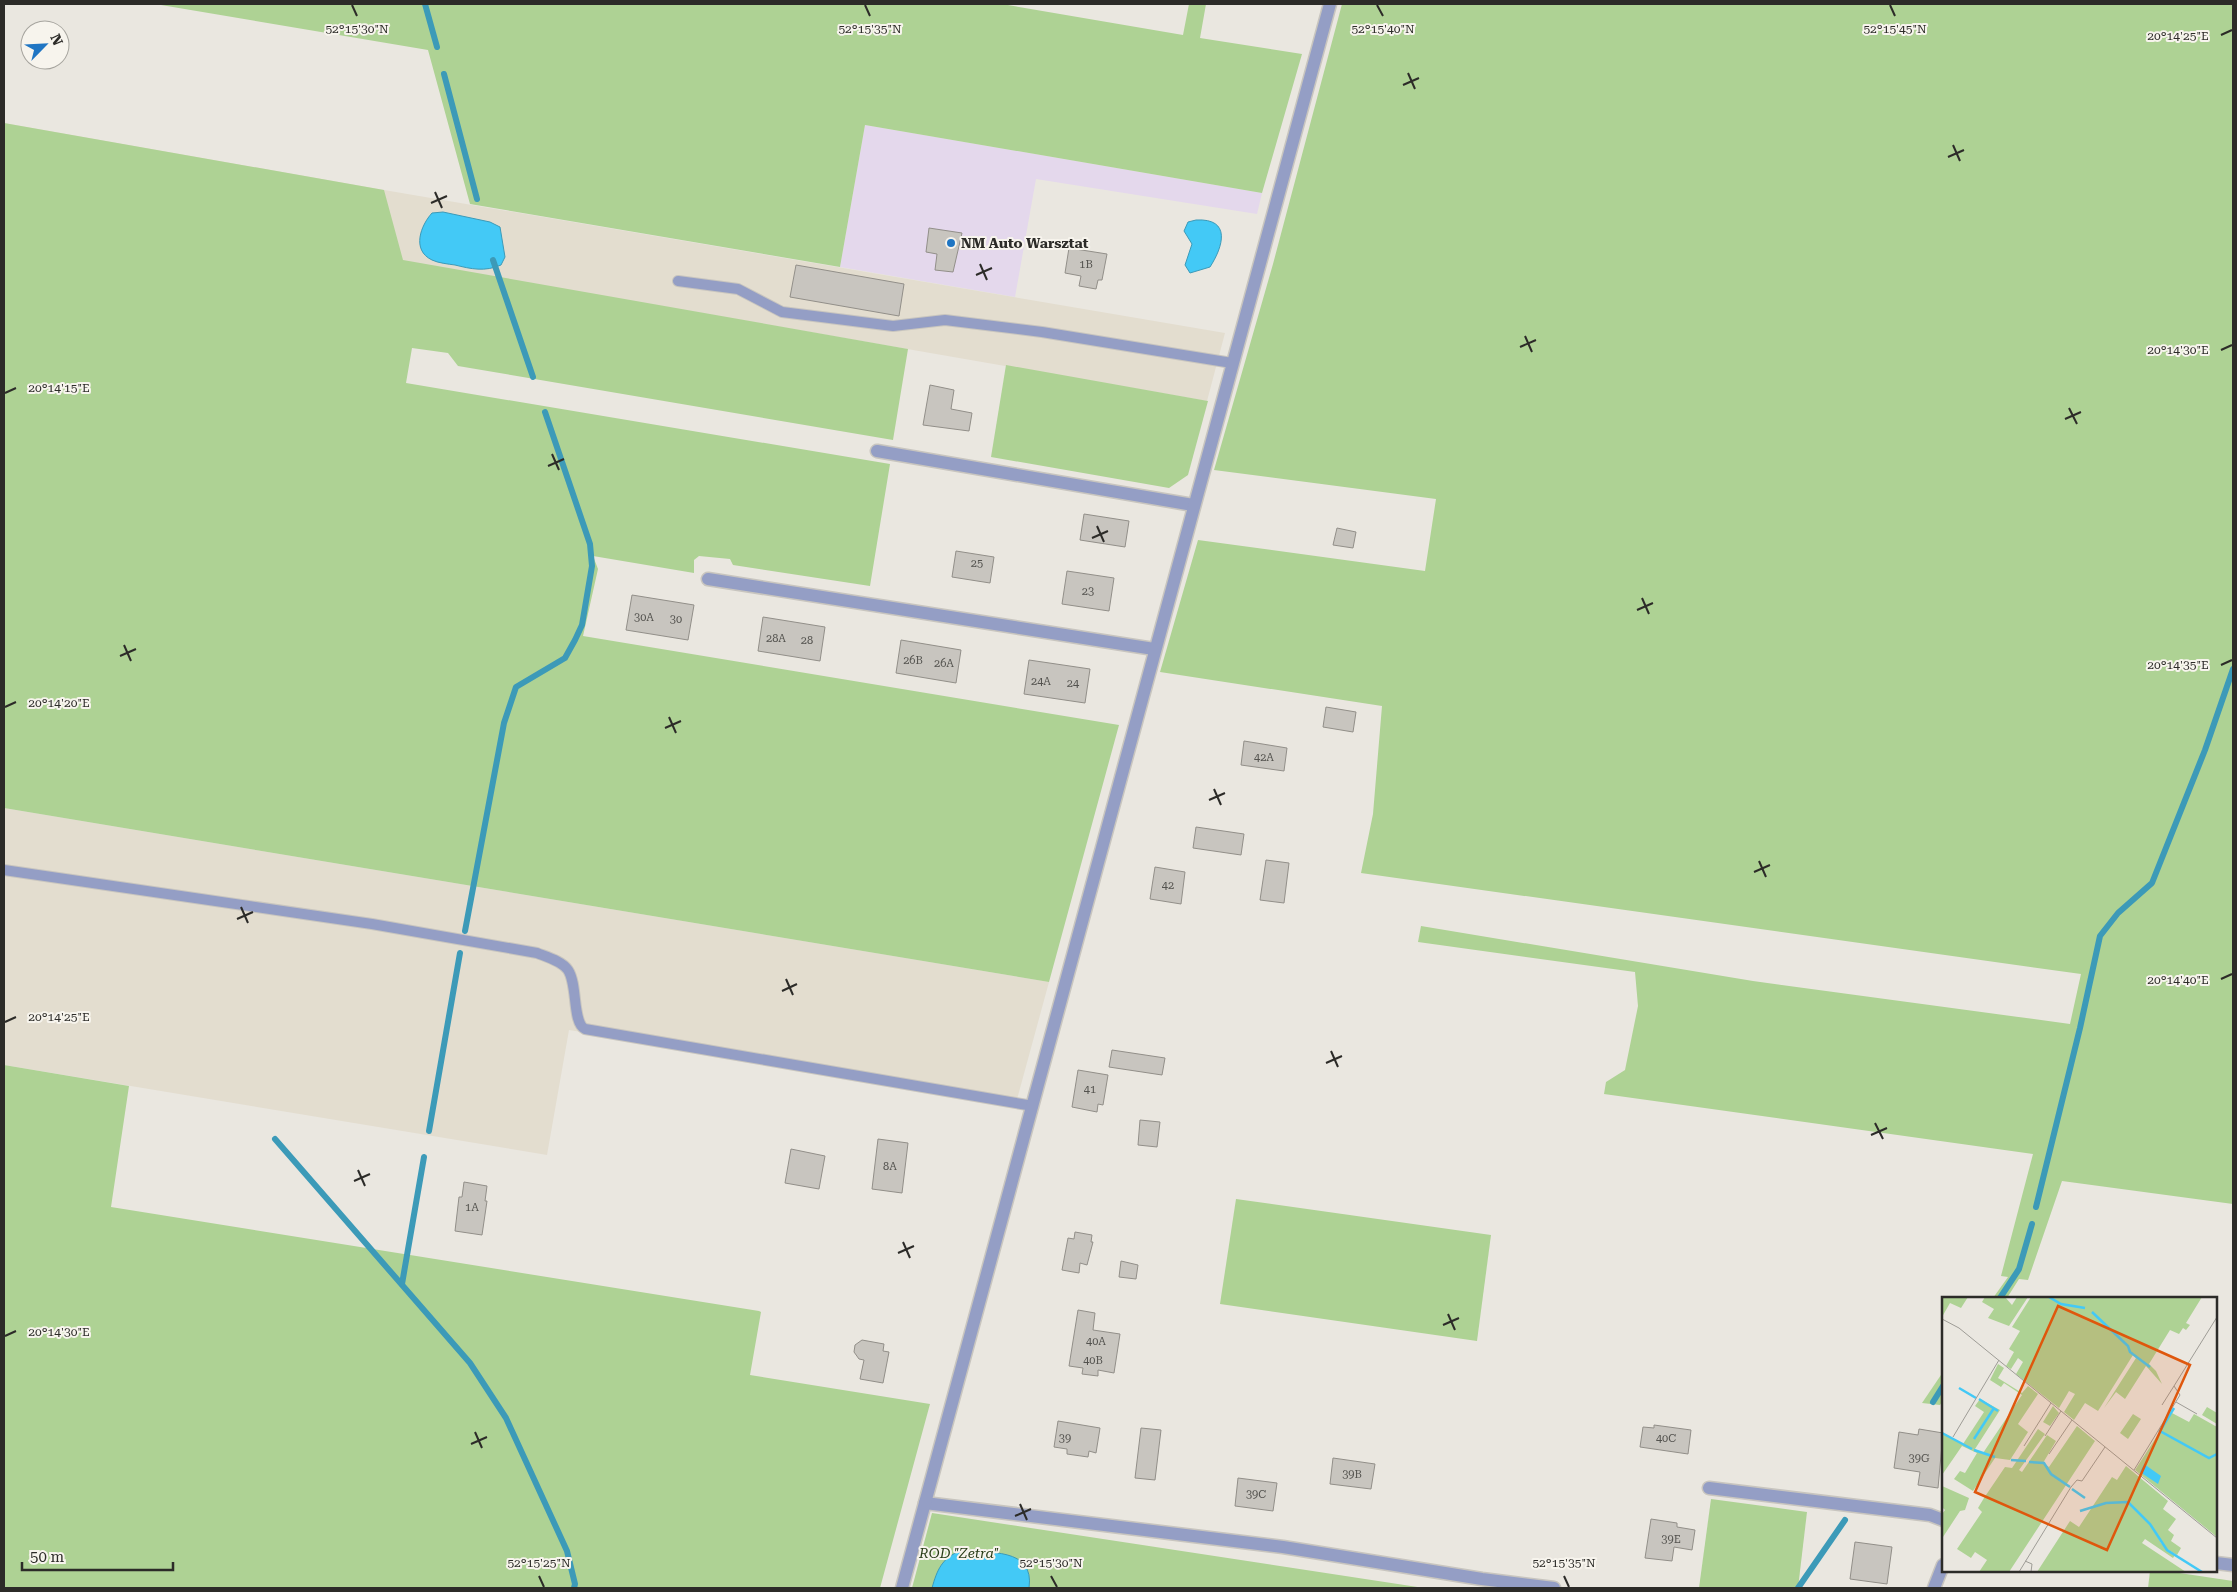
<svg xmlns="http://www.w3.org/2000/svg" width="2237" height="1592" viewBox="0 0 2237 1592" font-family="'Roboto Serif',serif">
<rect width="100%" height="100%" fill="#eae7e0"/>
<path fill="#e4d8ec" d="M 865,125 L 1262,193 L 1257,214 L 1036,179 L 1015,297 L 840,267 Z"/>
<g fill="#e3ddcf">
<path d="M 4,123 L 384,190 L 1225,333 L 1207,401 L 4,192 Z"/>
<path d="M 4,808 L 1049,982 L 1016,1103 L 569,1030 L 547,1155 L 4,1065 Z"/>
</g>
<g fill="#aed294">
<path d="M 155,4 L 1002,4 L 1183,35 L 1189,4 L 1206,4 L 1200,38 L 1302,54 L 1262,193 L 865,125 L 840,267 L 470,204 L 428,50 Z"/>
<path d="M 1342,4 L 2233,4 L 2233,1204 L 2062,1181 L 2028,1280 L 2019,1279 L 2007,1298 L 1993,1298 L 2008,1277 L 2001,1276 L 2033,1154 L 1604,1094 L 1606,1082 L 1625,1070 L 1638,1006 L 1635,972 L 1418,942 L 1421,926 L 1753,981 L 2070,1024 L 2081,974 L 1361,873 L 1373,814 L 1382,706 L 1160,672 L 1198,540 L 1425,571 L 1436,499 L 1214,470 L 1273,264 Z"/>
<path d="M 4,123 L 384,190 L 403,260 L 908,349 L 893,440 L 458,366 L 448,353 L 412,348 L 406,383 L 890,464 L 870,586 L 733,565 L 730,559 L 699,556 L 694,560 L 694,573 L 593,556 L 598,569 L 583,636 L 1119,725 L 1049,982 L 4,808 Z"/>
<path d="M 1006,365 L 1208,401 L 1188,475 L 1169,488 L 991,457 Z"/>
<path d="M 4,1065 L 129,1086 L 111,1207 L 759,1311 L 761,1312 L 750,1375 L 930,1404 L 880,1588 L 4,1588 Z"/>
<path d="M 1236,1199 L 1491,1235 L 1477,1341 L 1220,1304 Z"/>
<path d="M 1943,1372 L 1943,1400 L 1940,1405 L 1922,1403 Z"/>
<path d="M 1711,1499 L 1807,1512 L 1798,1588 L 1699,1588 Z"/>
<path d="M 932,1513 L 1424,1588 L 912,1588 Z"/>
<path d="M 2150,1571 L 2166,1571 L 2233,1581 L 2233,1588 L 2148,1588 Z"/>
</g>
<g fill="#43c9f6" stroke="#3c9ab8">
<path d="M 443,212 L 490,222 L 500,227 L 505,257 L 501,265 C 485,272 471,269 455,265 C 448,264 438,263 432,260 C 411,250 421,225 432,213 Z"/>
<path d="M 1196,220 C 1232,218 1223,247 1210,267 L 1190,273 L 1185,265 L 1192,244 L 1184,231 L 1188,222 Z"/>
<path d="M 960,1551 C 988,1553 1035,1547 1029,1588 L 932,1588 C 937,1570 942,1558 960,1551 Z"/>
</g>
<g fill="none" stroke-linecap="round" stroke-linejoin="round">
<g stroke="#3c9ab8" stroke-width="6">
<path d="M 425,4 L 437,47"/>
<path d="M 444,74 L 477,199"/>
<path d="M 493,260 L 533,377"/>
<path d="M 465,931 L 504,723 L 516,687 L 565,658 L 575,640 L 582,625 L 592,566 L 590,544 L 545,412"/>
<path d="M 429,1131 L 460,953"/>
<path d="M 275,1139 L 470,1363 L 506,1418 L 567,1551 L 575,1584 L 574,1588"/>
<path d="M 2036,1207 L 2080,1028 L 2100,936 L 2118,913 L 2152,883 L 2205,750 L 2233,669"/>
<path d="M 402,1284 L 424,1157"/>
<path d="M 2000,1298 L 2019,1269 L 2032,1224"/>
<path d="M 1933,1402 L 1943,1386"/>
<path d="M 1798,1588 L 1845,1520"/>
</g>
</g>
<g fill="#c8c5bf" stroke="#928f89">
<path d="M 929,228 L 962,233 L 953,272 L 935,270 L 937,254 L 926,252 Z"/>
<path d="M 1069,248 L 1107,254 L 1102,280 L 1098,280 L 1096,289 L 1079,286 L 1081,276 L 1065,273 Z"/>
<path d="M 796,265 L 904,284 L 899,316 L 790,297 Z"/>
<path d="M 930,385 L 954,390 L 951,409 L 972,413 L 969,431 L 923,425 Z"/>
<path d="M 1084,514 L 1129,521 L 1125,547 L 1080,540 Z"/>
<path d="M 1337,528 L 1356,532 L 1353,548 L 1333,545 Z"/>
<path d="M 956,551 L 994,557 L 990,583 L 952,577 Z"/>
<path d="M 1067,571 L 1114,578 L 1109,611 L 1062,604 Z"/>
<path d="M 632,595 L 694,605 L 688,640 L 626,630 Z"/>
<path d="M 763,617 L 825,627 L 820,661 L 758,651 Z"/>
<path d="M 901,640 L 961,650 L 956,683 L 896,673 Z"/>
<path d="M 1029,660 L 1090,669 L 1085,703 L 1024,694 Z"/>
<path d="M 1326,707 L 1356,712 L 1353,732 L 1323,727 Z"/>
<path d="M 1244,741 L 1287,748 L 1284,771 L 1241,765 Z"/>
<path d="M 1196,827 L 1244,834 L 1241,855 L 1193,848 Z"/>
<path d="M 1266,860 L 1289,863 L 1284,903 L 1260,900 Z"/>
<path d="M 1155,867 L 1185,872 L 1181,904 L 1150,899 Z"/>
<path d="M 1112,1050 L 1165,1058 L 1162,1075 L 1109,1067 Z"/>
<path d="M 1078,1070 L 1108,1075 L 1103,1105 L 1098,1104 L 1097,1112 L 1072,1107 Z"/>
<path d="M 1140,1120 L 1160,1122 L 1157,1147 L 1138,1145 Z"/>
<path d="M 878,1139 L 908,1143 L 902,1193 L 872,1189 Z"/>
<path d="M 791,1149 L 825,1156 L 819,1189 L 785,1183 Z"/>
<path d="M 464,1182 L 487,1186 L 485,1201 L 487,1201 L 482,1235 L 455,1231 L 459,1197 L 462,1197 Z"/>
<path d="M 1075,1232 L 1092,1235 L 1091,1242 L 1093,1242 L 1087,1265 L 1080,1263 L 1079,1273 L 1062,1270 L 1068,1238 L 1074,1239 Z"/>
<path d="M 1121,1261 L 1138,1265 L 1136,1279 L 1119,1277 Z"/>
<path d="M 1078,1310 L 1095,1313 L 1093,1330 L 1120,1334 L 1114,1373 L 1098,1370 L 1098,1376 L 1082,1374 L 1083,1368 L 1069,1366 Z"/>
<path d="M 862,1340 L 884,1344 L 883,1351 L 889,1352 L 883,1383 L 860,1379 L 864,1360 L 859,1359 L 854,1352 L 855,1345 Z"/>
<path d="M 1058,1421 L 1100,1428 L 1096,1453 L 1089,1451 L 1088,1457 L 1067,1454 L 1067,1449 L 1054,1447 Z"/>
<path d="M 1654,1425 L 1691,1430 L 1688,1454 L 1640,1447 L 1643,1427 L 1654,1428 Z"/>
<path d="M 1141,1428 L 1161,1430 L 1155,1480 L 1135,1478 Z"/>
<path d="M 1919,1429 L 1943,1433 L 1938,1488 L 1918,1485 L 1920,1472 L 1894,1468 L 1899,1432 L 1918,1435 Z"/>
<path d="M 1333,1458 L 1375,1464 L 1371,1489 L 1330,1484 Z"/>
<path d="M 1238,1478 L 1277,1483 L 1273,1511 L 1235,1506 Z"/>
<path d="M 1651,1519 L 1677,1523 L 1677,1527 L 1695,1530 L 1692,1550 L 1674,1547 L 1672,1561 L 1645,1558 Z"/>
<path d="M 1855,1542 L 1892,1547 L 1887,1584 L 1850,1579 Z"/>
</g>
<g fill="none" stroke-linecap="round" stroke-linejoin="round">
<g stroke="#c8c5bf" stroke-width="12">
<g id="service">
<path d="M 678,281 L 738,289 L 782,312 L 893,326 L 945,320 L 1042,332 L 1232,363"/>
<path d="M 4,870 L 372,924 L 537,953 C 547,957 562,961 568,970 C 578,985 572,1023 585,1029 L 1033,1106"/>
</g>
</g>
<g stroke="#c8c5bf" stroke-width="15">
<g id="minor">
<path d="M 877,451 L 1193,505"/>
<path d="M 708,579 L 1154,649"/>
<path d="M 1709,1488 L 1930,1515 L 1943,1520"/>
<path d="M 925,1503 L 1283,1547 L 1482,1579 L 1554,1588"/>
<path d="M 2216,1563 L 2233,1565"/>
<path d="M 902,1588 L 1330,4"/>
<path d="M 1934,1588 L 1943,1565"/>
</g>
</g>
<use href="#service" stroke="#949ec5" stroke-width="10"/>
<use href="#minor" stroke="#949ec5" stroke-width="12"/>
</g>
<path fill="none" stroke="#2c2b28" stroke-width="2" d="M 352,5 L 357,16M 865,5 L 870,16M 1377,5 L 1383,16M 1890,5 L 1895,16M 2221,35 L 2232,30M 1408,73 L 1415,89M 1403,85 L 1419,78M 1953,145 L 1960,161M 1948,157 L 1964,150M 435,192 L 442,208M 431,203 L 447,196M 980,264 L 987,280M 976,275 L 992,268M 1525,336 L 1532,352M 1520,347 L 1536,340M 2221,350 L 2232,345M 5,393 L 16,388M 2069,408 L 2077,424M 2065,419 L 2081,412M 552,454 L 559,470M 548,466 L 564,459M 1097,526 L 1104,542M 1092,538 L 1108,531M 1642,598 L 1649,614M 1637,610 L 1653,603M 124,645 L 131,661M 120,656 L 136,649M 2221,665 L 2232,660M 5,707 L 16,702M 669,717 L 676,733M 665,728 L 681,721M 1214,789 L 1221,805M 1209,800 L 1225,793M 1759,861 L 1766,877M 1754,872 L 1770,865M 241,907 L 248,923M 237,919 L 253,912M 786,979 L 793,995M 2221,979 L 2232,974M 782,991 L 797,984M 5,1022 L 16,1017M 1331,1051 L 1338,1067M 1326,1063 L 1342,1056M 1875,1123 L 1883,1139M 1871,1135 L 1887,1128M 358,1170 L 365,1186M 354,1181 L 370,1174M 903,1242 L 910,1258M 898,1253 L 914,1246M 1448,1314 L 1455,1330M 1443,1325 L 1459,1318M 5,1336 L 16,1331M 475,1432 L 482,1448M 471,1444 L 487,1437M 1020,1504 L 1027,1520M 1015,1516 L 1031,1509M 539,1576 L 544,1587M 1051,1576 L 1057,1587M 1564,1576 L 1569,1587"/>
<circle fill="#1f75c3" stroke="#f7f4ed" stroke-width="2" cx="951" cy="243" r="5"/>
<g text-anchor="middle" stroke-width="4" stroke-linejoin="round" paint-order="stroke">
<g font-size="11" fill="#53524e">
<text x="1086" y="268">1B</text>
<text x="977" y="567">25</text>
<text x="1088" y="595">23</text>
<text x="644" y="621">30A</text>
<text x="676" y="623">30</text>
<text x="776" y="642">28A</text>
<text x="807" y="644">28</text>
<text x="913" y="664">26B</text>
<text x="944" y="667">26A</text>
<text x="1041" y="685">24A</text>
<text x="1073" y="687">24</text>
<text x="1264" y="761">42A</text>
<text x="1168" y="889">42</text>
<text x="1090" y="1093">41</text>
<text x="890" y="1170">8A</text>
<text x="472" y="1211">1A</text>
<text x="1096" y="1345">40A</text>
<text x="1093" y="1364">40B</text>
<text x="1065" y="1442">39</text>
<text x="1666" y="1442">40C</text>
<text x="1919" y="1462">39G</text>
<text x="1352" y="1478">39B</text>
<text x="1256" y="1498">39C</text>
<text x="1671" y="1543">39E</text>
</g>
<g font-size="14" font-weight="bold" fill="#2c2b28" stroke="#f7f4ed" text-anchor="start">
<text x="961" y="248">NM Auto Warsztat</text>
</g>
<g font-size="14" font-style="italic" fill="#283c17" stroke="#f7f4ed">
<text x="959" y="1558">ROD "Zetra"</text>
</g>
</g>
<g transform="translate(1942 1297)">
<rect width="275" height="275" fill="#eae7e0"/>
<path d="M 0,0 L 26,0 L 19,11 L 8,6 L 0,20 ZM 43,0 L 63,0 L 70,8 L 75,0 L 86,0 L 67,29 L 46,21 L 52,12 L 40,5 ZM 89,0 L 126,1 L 260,0 L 244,26 L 248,28 L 244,33 L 241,31 L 237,37 L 228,33 L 207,67 L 214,74 L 220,87 L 204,69 L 183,102 L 174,95 L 162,111 L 194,61 L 191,58 L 156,114 L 143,106 L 132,123 L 122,115 L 133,97 L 127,94 L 117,111 L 74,77 L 81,65 L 76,61 L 69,72 L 64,69 L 72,55 L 67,52 L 78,34 L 70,30 ZM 56,67 L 62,71 L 56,81 L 80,96 L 86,89 L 96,97 L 76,127 L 86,135 L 68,163 L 53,161 L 31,194 L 12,182 L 18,174 L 23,176 L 35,156 L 20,149 L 0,178 L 0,135 L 21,147 L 42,115 L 33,109 L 38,102 L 58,113 L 33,152 L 41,156 L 80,98 L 62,86 L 59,90 L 48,83 ZM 111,109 L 117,116 L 108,129 L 101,125 ZM 265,110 L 275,116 L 275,127 L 260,118 ZM 230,116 L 247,125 L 252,117 L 275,130 L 275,240 L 193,173 ZM 191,117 L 199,122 L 186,142 L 178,136 ZM 135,129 L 153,144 L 67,275 L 37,275 L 45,263 L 33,255 L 29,261 L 15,252 L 40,215 L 36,211 L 42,201 L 63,170 L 70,171 L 96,132 L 103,137 L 77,173 L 80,175 L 105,138 L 114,144 L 101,166 L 107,170 ZM 184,169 L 226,204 L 221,212 L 234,222 L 226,233 L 232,238 L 229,244 L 239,251 L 235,258 L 225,252 L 210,230 L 219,246 L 225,253 L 233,258 L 231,261 L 203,242 L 200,246 L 244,275 L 95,275 L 128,224 L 137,230 L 170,180 L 175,183 ZM 0,189 L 27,201 L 23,213 L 18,214 L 1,240 L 0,217 L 3,213 L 0,210 Z" fill="#aed294"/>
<path d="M 202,167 L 219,179 L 216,187 L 198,175 Z" fill="#43c9f6"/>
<path fill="none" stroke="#43c9f6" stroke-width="2.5" d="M 107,0 L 119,7 L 143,11M 150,15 L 186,49 L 188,55 L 208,70M 17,91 L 34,101M 37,102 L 56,114M 232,111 L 218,134 L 267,161 L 275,157M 0,136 L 30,152M 32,142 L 52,111M 32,153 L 53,160M 69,163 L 84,164M 87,165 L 102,166 L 109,177 L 128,190M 130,192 L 143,201M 138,214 L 164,206 L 186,205 L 208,227 L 225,253 L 260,275"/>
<path fill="none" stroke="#9e9c96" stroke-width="1" d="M 0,22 L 17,31 L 275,241M 232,89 L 275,20M 234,105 L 255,117M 103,139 L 119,114M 11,140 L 57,63M 82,149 L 109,106M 107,157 L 130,123M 192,173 L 238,98 L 232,89 L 220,108M 83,264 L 90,267 L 89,275M 77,275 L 129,190 L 135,183 L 140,184 L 163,150"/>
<path fill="#df570d" fill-opacity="0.15" stroke="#df570d" stroke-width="2.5" d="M 116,9 L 248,68 L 165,253 L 33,195 Z"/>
<rect width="275" height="275" fill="none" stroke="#2c2b28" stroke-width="2.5"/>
</g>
<g font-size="12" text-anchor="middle" fill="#2c2b28" stroke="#f7f4ed" stroke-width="4" stroke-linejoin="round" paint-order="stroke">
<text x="357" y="33">52°15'30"N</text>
<text x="870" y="33">52°15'35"N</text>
<text x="1383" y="33">52°15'40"N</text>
<text x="1895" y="33">52°15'45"N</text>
<text x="2178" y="40">20°14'25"E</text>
<text x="2178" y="354">20°14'30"E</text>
<text x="59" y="392">20°14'15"E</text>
<text x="2178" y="669">20°14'35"E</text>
<text x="59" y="707">20°14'20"E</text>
<text x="2178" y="984">20°14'40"E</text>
<text x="59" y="1021">20°14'25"E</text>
<text x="59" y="1336">20°14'30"E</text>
<text x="539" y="1567">52°15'25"N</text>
<text x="1051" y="1567">52°15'30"N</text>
<text x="1564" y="1567">52°15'35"N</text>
</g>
<rect width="2237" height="1592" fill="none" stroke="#2c2b28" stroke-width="10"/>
<g transform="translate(45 45) rotate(66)"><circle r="24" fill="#f7f4ed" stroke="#a6a49e"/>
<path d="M0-4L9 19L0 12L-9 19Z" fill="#1f75c3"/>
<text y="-8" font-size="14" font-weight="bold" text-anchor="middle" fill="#2c2b28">N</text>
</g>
<path d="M22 1562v8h151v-8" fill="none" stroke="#2c2b28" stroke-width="2.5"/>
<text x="30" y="1562" font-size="15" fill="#2c2b28" stroke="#f7f4ed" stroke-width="4" paint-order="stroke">50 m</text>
</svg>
